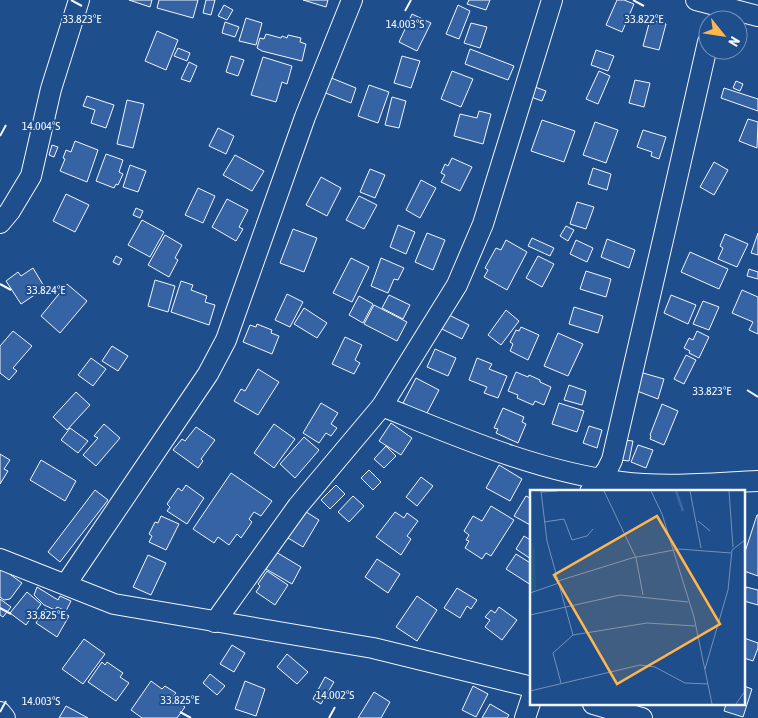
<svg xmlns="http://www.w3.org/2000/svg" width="758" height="718" viewBox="0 0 758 718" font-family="'Asap Condensed',sans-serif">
<rect width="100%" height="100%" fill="#1f4e8c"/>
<g fill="#3563a3" stroke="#f2f6ff">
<path d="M 129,0 L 152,0 L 150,7 Z"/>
<path d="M 159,0 L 198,0 L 193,18 L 157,8 Z"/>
<path d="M 206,0 L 215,0 L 211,15 L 203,13 Z"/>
<path d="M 303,0 L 328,0 L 326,7 Z"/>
<path d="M 469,0 L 490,0 L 486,10 L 467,4 Z"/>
<path d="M 617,0 L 624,0 L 634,4 L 622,32 L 606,25 Z"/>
<path d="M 224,5 L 233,10 L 227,20 L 218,16 Z"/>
<path d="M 458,5 L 470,11 L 459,39 L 446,34 Z"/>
<path d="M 412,14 L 431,23 L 417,51 L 399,42 Z"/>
<path d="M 246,18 L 262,23 L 256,45 L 239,41 Z"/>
<path d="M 650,20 L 666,24 L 659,50 L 643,46 Z"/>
<path d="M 225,22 L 239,27 L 235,37 L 222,33 Z"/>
<path d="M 471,23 L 487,27 L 480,48 L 464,43 Z"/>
<path d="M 157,31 L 178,40 L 166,70 L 145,61 Z"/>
<path d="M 266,34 L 281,38 L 282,36 L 287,38 L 288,35 L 301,38 L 300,42 L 306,44 L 302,61 L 262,51 L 257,48 L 260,38 L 264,39 Z"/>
<path d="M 178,48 L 190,53 L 187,61 L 174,56 Z"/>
<path d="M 470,49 L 514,66 L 508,80 L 465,64 Z"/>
<path d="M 596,50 L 614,56 L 608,71 L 591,65 Z"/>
<path d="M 231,56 L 244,60 L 238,76 L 226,72 Z"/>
<path d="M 402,56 L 420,61 L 411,88 L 394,83 Z"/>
<path d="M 263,57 L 292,66 L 287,84 L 282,82 L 276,102 L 251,95 Z"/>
<path d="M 189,62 L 197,66 L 190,82 L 181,79 Z"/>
<path d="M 452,71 L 473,79 L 461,107 L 441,99 Z"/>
<path d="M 599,71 L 610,76 L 598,104 L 586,99 Z"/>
<path d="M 329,77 L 356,88 L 351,103 L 323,92 Z"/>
<path d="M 635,80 L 650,83 L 644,107 L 629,103 Z"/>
<path d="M 736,81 L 743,84 L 740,91 L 733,88 Z"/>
<path d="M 369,85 L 389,92 L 378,123 L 358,116 Z"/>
<path d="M 535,87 L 546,91 L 542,101 L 531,97 Z"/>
<path d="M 724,88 L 758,99 L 758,111 L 721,98 Z"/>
<path d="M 87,96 L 114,105 L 106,128 L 91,123 L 95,110 L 83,106 Z"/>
<path d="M 392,97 L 406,101 L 399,128 L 385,125 Z"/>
<path d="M 127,100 L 144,104 L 133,148 L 117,144 Z"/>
<path d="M 479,111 L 491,114 L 483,144 L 454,136 L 460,114 L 477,118 Z"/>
<path d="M 748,119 L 758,122 L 757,148 L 739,141 Z"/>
<path d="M 542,120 L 575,131 L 564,162 L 531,151 Z"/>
<path d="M 595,122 L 618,130 L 606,163 L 583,155 Z"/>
<path d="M 218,128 L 234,136 L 226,154 L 209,146 Z"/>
<path d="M 643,130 L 666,137 L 659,159 L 651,156 L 652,152 L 637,147 Z"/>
<path d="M 75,141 L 98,150 L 87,182 L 60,171 L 65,159 L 63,158 L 66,150 L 71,152 Z"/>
<path d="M 52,145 L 58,147 L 54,157 L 49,155 Z"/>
<path d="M 106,154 L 123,160 L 119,172 L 123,174 L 118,185 L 116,184 L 114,188 L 96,181 Z"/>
<path d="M 235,155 L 264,171 L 252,191 L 223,175 Z"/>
<path d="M 452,158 L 472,167 L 460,191 L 441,182 L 445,175 L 441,173 L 445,164 L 448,166 Z"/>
<path d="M 714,162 L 728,170 L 714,195 L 700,187 Z"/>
<path d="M 130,165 L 146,171 L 138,192 L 123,187 Z"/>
<path d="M 593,168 L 611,174 L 607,190 L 588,184 Z"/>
<path d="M 370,169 L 385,175 L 375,198 L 360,192 Z"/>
<path d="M 321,177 L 341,188 L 327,216 L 306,205 Z"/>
<path d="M 421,180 L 436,188 L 420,218 L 406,210 Z"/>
<path d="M 198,188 L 215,196 L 203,223 L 185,215 Z"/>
<path d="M 66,194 L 89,205 L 75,232 L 53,221 Z"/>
<path d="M 359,196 L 377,205 L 364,229 L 346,220 Z"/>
<path d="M 227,199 L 248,210 L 239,227 L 243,229 L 236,241 L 212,227 Z"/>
<path d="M 577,202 L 594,207 L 586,229 L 570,224 Z"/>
<path d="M 136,208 L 143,211 L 140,218 L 133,215 Z"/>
<path d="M 142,220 L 164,232 L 150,257 L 128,245 Z"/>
<path d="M 398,225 L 415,232 L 406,254 L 390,247 Z"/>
<path d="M 566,226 L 574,230 L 568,241 L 560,236 Z"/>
<path d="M 293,229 L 317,238 L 304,272 L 280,263 Z"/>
<path d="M 427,233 L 445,240 L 433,270 L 415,262 Z"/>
<path d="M 758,233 L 758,255 L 751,253 Z"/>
<path d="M 725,234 L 748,244 L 737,267 L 718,259 L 723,248 L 720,246 Z"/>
<path d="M 165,235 L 182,245 L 175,258 L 178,260 L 169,277 L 148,265 Z"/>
<path d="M 532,238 L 554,248 L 550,256 L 528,246 Z"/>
<path d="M 607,239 L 635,250 L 629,268 L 601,257 Z"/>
<path d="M 506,240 L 527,252 L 507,290 L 484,277 L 488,270 L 485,268 L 496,248 L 501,250 Z"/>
<path d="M 576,240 L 593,248 L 587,262 L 570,254 Z"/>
<path d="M 690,252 L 728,269 L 719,289 L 681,272 Z"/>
<path d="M 116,256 L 122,259 L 119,265 L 113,262 Z"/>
<path d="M 538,256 L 554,264 L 542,287 L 526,278 Z"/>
<path d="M 351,258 L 369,267 L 352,302 L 333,293 Z"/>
<path d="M 381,258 L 404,268 L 398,280 L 394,279 L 388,293 L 371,286 Z"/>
<path d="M 33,268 L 45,288 L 21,304 L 6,281 L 18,272 L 21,276 Z"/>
<path d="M 749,269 L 758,272 L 758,279 L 747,276 Z"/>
<path d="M 586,271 L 611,279 L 606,297 L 580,289 Z"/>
<path d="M 155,280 L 175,286 L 168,312 L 148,306 Z"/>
<path d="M 181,281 L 193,285 L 191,290 L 207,296 L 205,302 L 215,305 L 209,325 L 171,312 Z"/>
<path d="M 67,284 L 87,301 L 60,333 L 41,316 Z"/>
<path d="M 742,290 L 758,297 L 758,334 L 749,330 L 753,322 L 732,313 Z"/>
<path d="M 287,294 L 303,302 L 290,327 L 275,320 Z"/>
<path d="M 389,295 L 410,305 L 403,319 L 382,308 Z"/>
<path d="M 671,295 L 696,305 L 688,324 L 664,313 Z"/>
<path d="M 359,296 L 373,304 L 363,323 L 349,315 Z"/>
<path d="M 703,301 L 719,307 L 709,330 L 693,324 Z"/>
<path d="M 374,305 L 407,322 L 397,341 L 364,324 Z"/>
<path d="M 574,307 L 603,316 L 598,333 L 569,324 Z"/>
<path d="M 304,308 L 327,323 L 317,338 L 294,324 Z"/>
<path d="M 506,310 L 519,321 L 501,345 L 488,335 Z"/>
<path d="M 449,315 L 469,325 L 462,339 L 442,329 Z"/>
<path d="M 257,324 L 272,330 L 271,333 L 279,336 L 272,354 L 243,342 L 250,325 L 256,327 Z"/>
<path d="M 521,327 L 539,335 L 528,360 L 510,351 L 513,344 L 510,342 L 516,330 L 519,331 Z"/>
<path d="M 13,331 L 32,346 L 13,368 L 17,371 L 9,380 L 0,373 L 0,346 Z"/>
<path d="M 697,331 L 709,337 L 699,358 L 689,353 L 690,351 L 684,348 L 689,338 L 693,340 Z"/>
<path d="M 558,333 L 583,344 L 568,376 L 544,366 Z"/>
<path d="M 345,337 L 362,345 L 355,360 L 360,363 L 354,374 L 332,364 Z"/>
<path d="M 112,346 L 128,356 L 118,371 L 102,361 Z"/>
<path d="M 435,349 L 456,358 L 448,376 L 427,367 Z"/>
<path d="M 686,355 L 696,360 L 684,384 L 674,379 Z"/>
<path d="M 91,358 L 106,369 L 93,386 L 78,375 Z"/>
<path d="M 477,358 L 492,364 L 489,369 L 507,376 L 498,398 L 484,393 L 487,387 L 469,380 Z"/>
<path d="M 258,369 L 279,382 L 258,415 L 234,401 L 241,389 L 245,391 Z"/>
<path d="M 516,372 L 528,377 L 529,375 L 540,380 L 540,382 L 551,387 L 544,405 L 535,401 L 533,405 L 517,398 L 518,395 L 508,391 Z"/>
<path d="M 643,373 L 664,379 L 658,399 L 637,391 Z"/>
<path d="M 416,378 L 439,390 L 426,415 L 403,403 Z"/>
<path d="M 569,385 L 586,391 L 582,405 L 564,400 Z"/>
<path d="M 76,392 L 90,405 L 67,430 L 53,417 Z"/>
<path d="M 321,403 L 338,413 L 331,424 L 337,428 L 331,436 L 326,433 L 319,443 L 303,433 Z"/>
<path d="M 559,403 L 584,411 L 577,432 L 552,424 Z"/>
<path d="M 662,404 L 678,411 L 664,445 L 650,439 L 651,436 L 650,435 Z"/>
<path d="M 503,408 L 524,417 L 522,422 L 526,424 L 518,443 L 496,433 L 498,429 L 494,428 Z"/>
<path d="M 391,423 L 412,438 L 401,455 L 379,441 Z"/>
<path d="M 104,424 L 120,438 L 96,466 L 83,455 L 98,438 L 94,436 Z"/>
<path d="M 274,424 L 295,439 L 274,468 L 254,453 Z"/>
<path d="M 589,426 L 602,430 L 597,448 L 583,443 Z"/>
<path d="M 196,427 L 215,440 L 201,459 L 203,461 L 198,468 L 173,450 L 182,439 L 185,441 Z"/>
<path d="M 70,428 L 88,441 L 78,453 L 61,440 Z"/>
<path d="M 304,437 L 319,450 L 295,478 L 280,464 Z"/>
<path d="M 624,440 L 633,441 L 629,461 L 621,460 Z"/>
<path d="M 638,445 L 653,450 L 646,468 L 631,462 Z"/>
<path d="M 386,446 L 396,456 L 384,468 L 374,459 Z"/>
<path d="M 0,454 L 10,460 L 4,469 L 8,471 L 0,484 Z"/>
<path d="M 41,460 L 76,481 L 65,501 L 30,480 Z"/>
<path d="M 499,465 L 522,479 L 510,501 L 486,488 Z"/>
<path d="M 369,470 L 381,482 L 373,490 L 361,478 Z"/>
<path d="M 231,473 L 272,501 L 261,516 L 254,512 L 249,519 L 252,522 L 241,538 L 237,534 L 229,545 L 218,537 L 214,543 L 193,529 Z"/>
<path d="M 421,477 L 433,486 L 417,506 L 406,497 Z"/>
<path d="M 186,485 L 204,498 L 187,524 L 167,511 L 170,507 L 167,504 L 178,488 L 182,491 Z"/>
<path d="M 336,485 L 345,494 L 330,509 L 321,500 Z"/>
<path d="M 95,490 L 108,500 L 60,562 L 48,552 Z"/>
<path d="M 353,496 L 364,506 L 349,522 L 338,512 Z"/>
<path d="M 526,496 L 532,499 L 532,526 L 514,516 Z"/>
<path d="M 491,506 L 514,520 L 491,556 L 486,553 L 482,559 L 465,548 L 469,541 L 466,540 L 469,535 L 464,531 L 473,516 L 482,521 Z"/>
<path d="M 303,510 L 319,520 L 303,547 L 283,535 Z"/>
<path d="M 395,512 L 404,518 L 407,513 L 418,521 L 407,536 L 411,539 L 401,555 L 376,537 Z"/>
<path d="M 757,515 L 758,515 L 758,576 L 744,571 L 744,555 Z"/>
<path d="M 161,516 L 179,524 L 166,550 L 149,542 L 152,536 L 149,534 L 155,522 L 158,523 Z"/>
<path d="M 524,536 L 532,541 L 531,559 L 516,549 Z"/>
<path d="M 276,552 L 301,567 L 292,584 L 266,569 Z"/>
<path d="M 516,554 L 532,564 L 531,585 L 506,569 Z"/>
<path d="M 148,555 L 166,563 L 151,595 L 133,587 Z"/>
<path d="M 377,559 L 400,574 L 388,593 L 365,577 Z"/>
<path d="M 0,567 L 22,583 L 10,599 L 4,600 L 0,597 Z"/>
<path d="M 267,571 L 288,585 L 275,605 L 256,592 L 260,586 L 258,584 Z"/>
<path d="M 37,587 L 58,600 L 60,596 L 71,601 L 66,611 L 57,607 L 55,610 L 44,605 L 34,595 Z"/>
<path d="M 746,587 L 758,590 L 758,605 L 744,601 Z"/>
<path d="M 457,588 L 477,600 L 471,609 L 467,606 L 460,618 L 444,608 Z"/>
<path d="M 27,592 L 41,604 L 26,625 L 10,613 Z"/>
<path d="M 417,596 L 437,610 L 417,641 L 396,627 Z"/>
<path d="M 0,599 L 11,607 L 3,617 L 0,615 Z"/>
<path d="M 499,607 L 517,620 L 502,640 L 485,627 L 490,620 L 485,617 L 491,610 L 495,613 Z"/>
<path d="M 45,609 L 55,615 L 58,610 L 69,616 L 57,637 L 36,623 Z"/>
<path d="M 744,638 L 758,643 L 758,648 L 753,661 L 744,658 Z"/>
<path d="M 84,639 L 105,654 L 83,684 L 62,669 Z"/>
<path d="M 232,645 L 245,653 L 234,672 L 220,664 Z"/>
<path d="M 287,654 L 308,672 L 297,684 L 277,667 Z"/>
<path d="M 102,662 L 105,665 L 107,662 L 123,673 L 120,677 L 129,683 L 116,701 L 88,682 Z"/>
<path d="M 210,674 L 225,686 L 217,695 L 203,683 Z"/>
<path d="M 325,677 L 334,682 L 321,704 L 313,699 Z"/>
<path d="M 151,681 L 162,689 L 165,686 L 176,693 L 172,698 L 185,707 L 177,718 L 142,718 L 131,710 Z"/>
<path d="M 245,681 L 265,689 L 256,716 L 235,709 Z"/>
<path d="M 473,686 L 488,694 L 476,717 L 462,710 Z"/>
<path d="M 744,686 L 752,689 L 743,717 L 724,711 L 726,704 L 744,704 Z"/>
<path d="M 374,692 L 390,702 L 381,718 L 358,718 Z"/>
<path d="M 490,704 L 509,715 L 507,718 L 482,718 Z"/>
<path d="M 66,706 L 88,718 L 59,718 Z"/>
</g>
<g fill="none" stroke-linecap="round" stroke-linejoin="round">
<g stroke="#f2f6ff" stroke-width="22">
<g id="minor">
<path d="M 696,0 L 758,16"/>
<path d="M 0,223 L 10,211 L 31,176 L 51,89 L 79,0"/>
<path d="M 382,406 C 459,437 539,472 621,482 C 666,488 713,483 758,481"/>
<path d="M 590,492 L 607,470 L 612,460 C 644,320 677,182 708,42"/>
<path d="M 0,559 L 114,604 L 373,648 L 532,687"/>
<path d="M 66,584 L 208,374 L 226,340 L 305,117 L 352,0"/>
<path d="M 215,622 L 298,506 L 382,406 L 457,285 L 483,224 L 552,0"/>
<path d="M 593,704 L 642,718"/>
<path d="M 0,712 L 5,718"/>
<path d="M 525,718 L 532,697"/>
</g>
</g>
<use href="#minor" stroke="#1f4e8c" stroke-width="20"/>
</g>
<path fill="none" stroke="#f2f6ff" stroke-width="2" d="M 71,0 L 82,6M 633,0 L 644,6M 405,11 L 411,0M 0,136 L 6,125M 0,284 L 11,290M 747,390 L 758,397M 0,608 L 11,614M 0,712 L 6,701M 180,712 L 191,718M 329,718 L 335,707"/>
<g transform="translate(530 490)">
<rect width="215" height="215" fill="#1f4e8c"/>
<path d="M 0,47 L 5,60 L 6,100 L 0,101 Z" fill="#245a82"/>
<path fill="none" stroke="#3b69a3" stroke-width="2.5" d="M 146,1 L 153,21"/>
<path fill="none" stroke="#7391ba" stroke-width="1" d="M 11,1 L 17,51 L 43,145M 74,1 L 106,68 L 113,105M 121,1 L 132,24 L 164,127 L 182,214M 160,1 L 171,58M 199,1 L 203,57M 11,2 L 27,1M 168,31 L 180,41M 14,32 L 34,29 L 42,50 L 57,46 L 63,39M 28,91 L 102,68 L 149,59 L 201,63M 0,103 L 29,93M 0,125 L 90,105 L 158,112M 175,179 L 198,100 L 202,60 L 215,50M 31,193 L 23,163 L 43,145 L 117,133 L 165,136M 0,201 L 110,175 L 125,177 L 155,193 L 178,194M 206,214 L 215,201"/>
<path fill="#ffb74d" fill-opacity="0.15" stroke="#ffb74d" stroke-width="2.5" d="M 127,26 L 190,134 L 87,194 L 24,85 Z"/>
<rect width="215" height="215" fill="none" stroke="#f2f6ff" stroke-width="2.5"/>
</g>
<g font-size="12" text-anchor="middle" fill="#f2f6ff" stroke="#1f4e8c" stroke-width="4" stroke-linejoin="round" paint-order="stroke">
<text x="82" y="23">33.823°E</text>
<text x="644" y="23">33.822°E</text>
<text x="405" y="28">14.003°S</text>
<text x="41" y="130">14.004°S</text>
<text x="46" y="294">33.824°E</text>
<text x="712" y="395">33.823°E</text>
<text x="46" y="619">33.825°E</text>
<text x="335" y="699">14.002°S</text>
<text x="180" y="704">33.825°E</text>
<text x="41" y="705">14.003°S</text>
</g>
<g transform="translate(723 35) rotate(120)"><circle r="24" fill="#1f4e8c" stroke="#7391ba"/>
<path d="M0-4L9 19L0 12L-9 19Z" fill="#ffb74d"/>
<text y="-8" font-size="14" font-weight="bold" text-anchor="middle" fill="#f2f6ff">N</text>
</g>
</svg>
